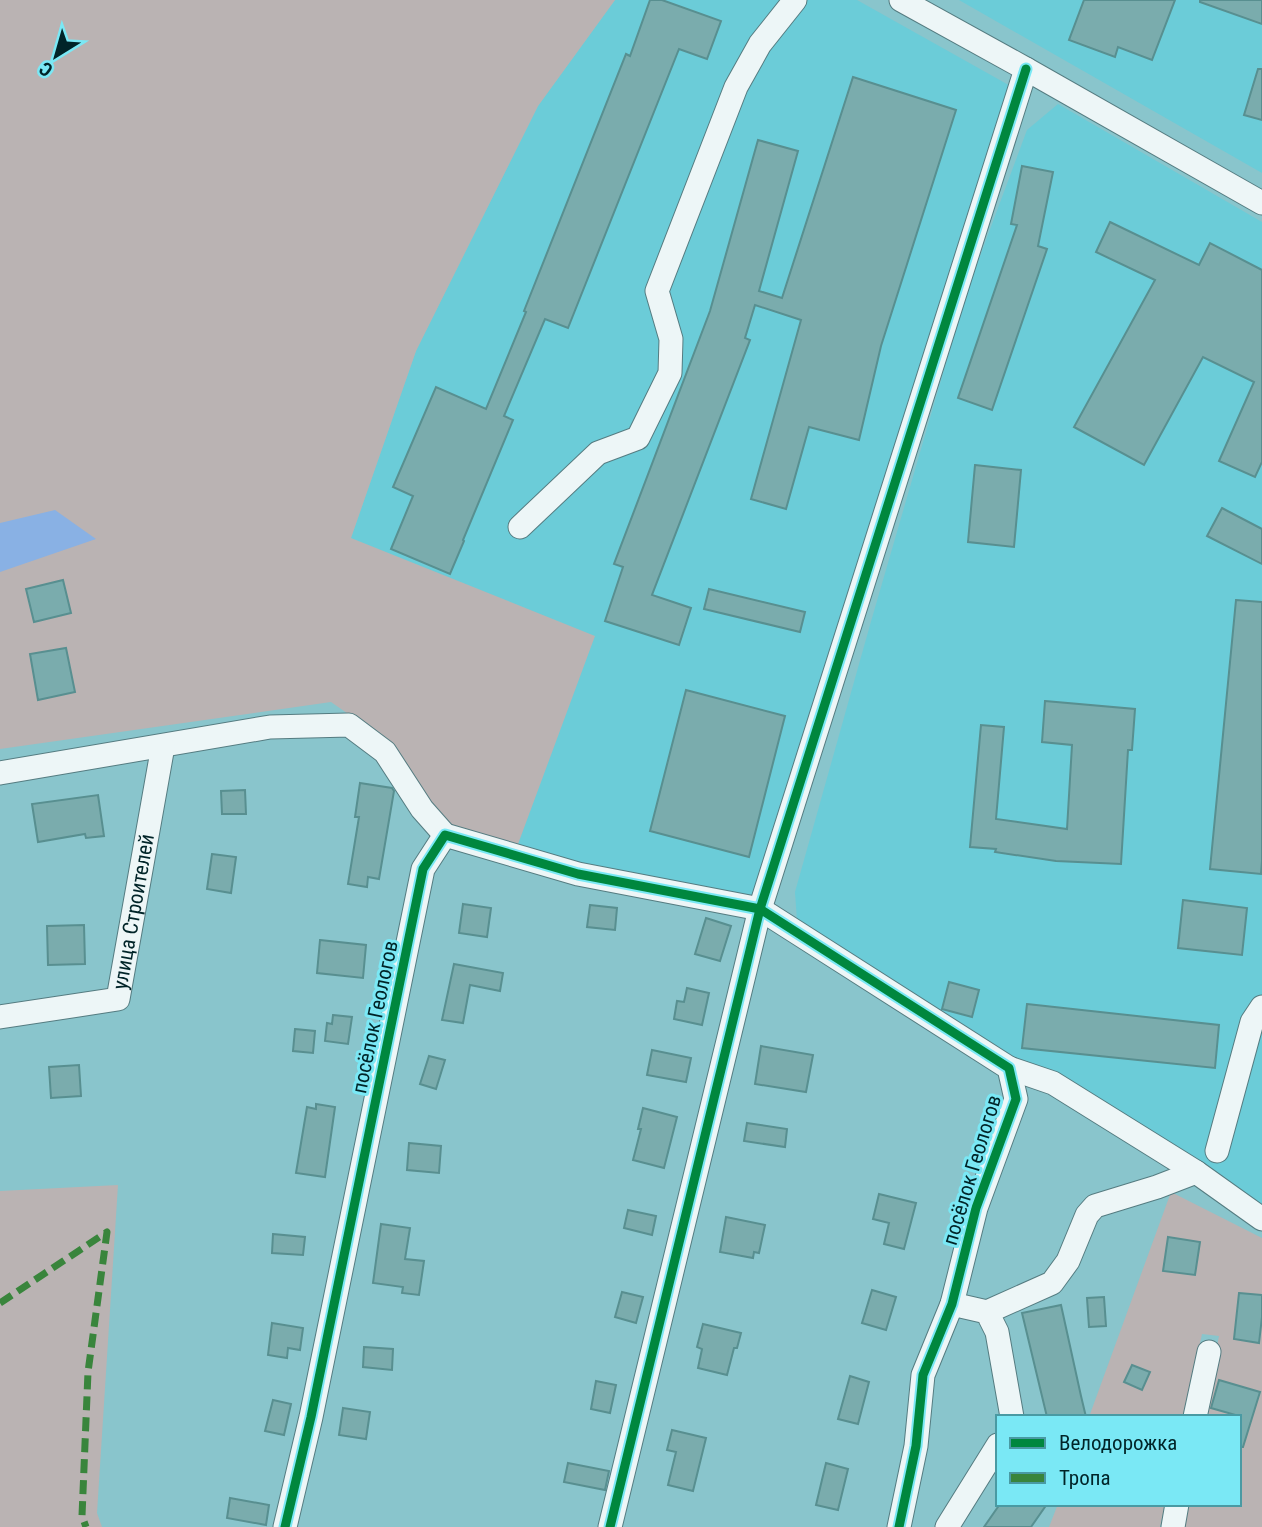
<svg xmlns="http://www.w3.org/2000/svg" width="1262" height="1527" viewBox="0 0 1262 1527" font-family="'Roboto Condensed',sans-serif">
<rect width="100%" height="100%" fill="#89c5cc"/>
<g fill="#6bccd8">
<path d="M 615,0 L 857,0 L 1014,88 L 755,912 L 514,855 L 351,538 L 416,351 L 538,106 Z"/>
<path d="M 959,0 L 1262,0 L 1262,173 Z"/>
<path d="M 1058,104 L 1262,222 L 1262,1213 L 1014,1062 L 797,921 L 795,892 L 870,625 L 966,294 L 1027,130 Z"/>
</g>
<g fill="#bab3b3">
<path d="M 0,0 L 615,0 L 538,106 L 416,351 L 351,538 L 595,636 L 514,855 L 436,822 L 397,748 L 331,702 L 0,749 Z"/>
<path d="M 118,1185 L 97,1513 L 102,1527 L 0,1527 L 0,1191 Z"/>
<path d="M 1171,1192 L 1262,1238 L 1262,1527 L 1181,1527 L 1185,1504 L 1239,1504 L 1239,1417 L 1202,1417 L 1219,1336 L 1202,1334 L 1184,1417 L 1089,1417 Z"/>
<path d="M 1058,1504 L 1165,1504 L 1160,1527 L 1049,1527 Z"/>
</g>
<path fill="#89b1e4" d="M 55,510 L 96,539 L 0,572 L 0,523 Z"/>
<g fill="#7aacad" stroke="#588f90" stroke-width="2">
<path d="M 650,0 L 662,0 L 721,21 L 707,59 L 679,49 L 568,328 L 545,319 L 504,416 L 513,420 L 463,540 L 464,541 L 450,574 L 391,549 L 413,496 L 393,487 L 436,387 L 486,409 L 526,312 L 524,311 L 626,54 L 630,56 Z"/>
<path d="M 1084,0 L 1175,0 L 1152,60 L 1118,47 L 1115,57 L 1069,40 Z"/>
<path d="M 1200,0 L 1262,0 L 1262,24 L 1200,2 Z"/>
<path d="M 1258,69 L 1262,69 L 1262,120 L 1244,115 Z"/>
<path d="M 853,77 L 956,110 L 881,346 L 859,440 L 809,427 L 786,509 L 751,499 L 801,320 L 755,305 L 745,338 L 750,340 L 652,595 L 691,608 L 679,645 L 605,621 L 623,567 L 614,564 L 710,311 L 758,140 L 798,151 L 759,291 L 782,298 Z"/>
<path d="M 1022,166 L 1053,172 L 1038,246 L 1047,249 L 992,410 L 958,398 L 1017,225 L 1011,224 Z"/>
<path d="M 1110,222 L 1199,265 L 1210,243 L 1262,270 L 1262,462 L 1255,477 L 1219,461 L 1254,382 L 1203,357 L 1144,465 L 1074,427 L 1155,280 L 1096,252 Z"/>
<path d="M 975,465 L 1021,470 L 1014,547 L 968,542 Z"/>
<path d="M 1222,508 L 1262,529 L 1262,564 L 1207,536 Z"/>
<path d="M 63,580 L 71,613 L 34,622 L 26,589 Z"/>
<path d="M 709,589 L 805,612 L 800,632 L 704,609 Z"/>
<path d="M 1236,600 L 1262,602 L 1262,861 L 1261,874 L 1210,869 Z"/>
<path d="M 66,648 L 75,692 L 38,700 L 30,654 Z"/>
<path d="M 686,690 L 785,716 L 749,857 L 650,831 Z"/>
<path d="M 1045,701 L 1135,709 L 1132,750 L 1128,750 L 1121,864 L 1056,861 L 995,852 L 996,849 L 970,847 L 981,725 L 1004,727 L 996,819 L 1067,829 L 1072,745 L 1042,742 Z"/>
<path d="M 360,783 L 392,788 L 394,791 L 379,879 L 368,877 L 367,887 L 348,884 L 359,817 L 355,817 Z"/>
<path d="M 245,790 L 246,814 L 222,814 L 221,791 Z"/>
<path d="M 98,795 L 104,836 L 86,838 L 85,834 L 38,842 L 32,804 Z"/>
<path d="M 212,854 L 236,857 L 231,893 L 207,889 Z"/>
<path d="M 1183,900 L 1247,908 L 1242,955 L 1178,948 Z"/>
<path d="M 463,904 L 491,908 L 487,937 L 459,933 Z"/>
<path d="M 590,905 L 617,908 L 615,930 L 587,927 Z"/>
<path d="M 706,918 L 731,926 L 720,961 L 695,954 Z"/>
<path d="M 84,925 L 85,964 L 48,965 L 47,926 Z"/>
<path d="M 320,940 L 366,945 L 363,978 L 317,973 Z"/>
<path d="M 454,964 L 503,973 L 500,991 L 470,985 L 463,1023 L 442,1020 Z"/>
<path d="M 949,982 L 979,990 L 972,1017 L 942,1009 Z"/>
<path d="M 687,988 L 709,993 L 702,1025 L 674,1019 L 677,1001 L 684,1002 Z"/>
<path d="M 1027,1004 L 1219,1025 L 1215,1068 L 1022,1048 Z"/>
<path d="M 333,1015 L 352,1017 L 348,1044 L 325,1041 L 327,1023 L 332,1024 Z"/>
<path d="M 295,1029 L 315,1031 L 313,1053 L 293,1051 Z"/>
<path d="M 761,1046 L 813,1055 L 806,1092 L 755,1084 Z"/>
<path d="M 652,1050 L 691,1058 L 686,1082 L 647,1075 Z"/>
<path d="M 429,1056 L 445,1060 L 436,1089 L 420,1084 Z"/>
<path d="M 79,1065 L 81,1096 L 51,1098 L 49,1067 Z"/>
<path d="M 316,1104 L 335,1107 L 325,1177 L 296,1173 L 307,1107 L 316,1109 Z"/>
<path d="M 643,1108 L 677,1117 L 664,1168 L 633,1160 L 641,1129 L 638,1129 Z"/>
<path d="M 747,1123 L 787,1129 L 785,1147 L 744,1141 Z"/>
<path d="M 409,1143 L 441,1146 L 439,1173 L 407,1170 Z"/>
<path d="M 879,1194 L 916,1203 L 904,1249 L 884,1244 L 889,1223 L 873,1219 Z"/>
<path d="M 628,1210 L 656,1216 L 652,1235 L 624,1228 Z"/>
<path d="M 726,1217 L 765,1225 L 759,1253 L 754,1252 L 753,1258 L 720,1252 Z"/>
<path d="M 381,1224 L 410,1228 L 405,1259 L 424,1261 L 419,1295 L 402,1293 L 403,1287 L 373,1283 Z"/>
<path d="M 273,1234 L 305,1237 L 303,1255 L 272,1253 Z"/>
<path d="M 1168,1237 L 1200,1242 L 1195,1275 L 1163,1271 Z"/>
<path d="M 872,1290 L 896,1297 L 886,1330 L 862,1323 Z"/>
<path d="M 622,1292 L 643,1297 L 636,1323 L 615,1317 Z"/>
<path d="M 1239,1293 L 1262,1295 L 1262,1317 L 1259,1343 L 1234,1339 Z"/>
<path d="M 1104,1297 L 1106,1326 L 1089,1327 L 1087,1298 Z"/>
<path d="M 1061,1305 L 1081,1396 L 1086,1417 L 1047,1417 L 1022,1313 Z"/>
<path d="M 272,1323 L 303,1328 L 300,1350 L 288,1348 L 287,1358 L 268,1355 Z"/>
<path d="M 703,1324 L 741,1333 L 737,1348 L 734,1348 L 727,1375 L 698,1368 L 702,1349 L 697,1347 Z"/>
<path d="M 364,1347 L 393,1349 L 392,1370 L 363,1367 Z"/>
<path d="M 1132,1365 L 1150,1372 L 1142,1390 L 1124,1382 Z"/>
<path d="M 850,1376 L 869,1382 L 858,1424 L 838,1419 Z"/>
<path d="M 1219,1380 L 1260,1392 L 1243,1447 L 1239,1447 L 1239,1416 L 1211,1408 Z"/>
<path d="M 596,1381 L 616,1385 L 610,1413 L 591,1409 Z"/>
<path d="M 273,1400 L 291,1404 L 284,1435 L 265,1431 Z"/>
<path d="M 343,1408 L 370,1412 L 366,1439 L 339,1435 Z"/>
<path d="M 672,1430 L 706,1438 L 693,1491 L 668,1485 L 676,1452 L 667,1450 Z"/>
<path d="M 568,1463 L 609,1471 L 605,1490 L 564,1482 Z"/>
<path d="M 826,1463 L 848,1469 L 838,1510 L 816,1505 Z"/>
<path d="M 230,1498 L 269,1505 L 266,1525 L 227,1518 Z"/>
<path d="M 1000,1504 L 1047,1504 L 1031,1527 L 984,1527 Z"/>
</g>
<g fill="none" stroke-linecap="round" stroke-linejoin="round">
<g stroke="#557c81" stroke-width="25">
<g id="minor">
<path d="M 901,0 L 1026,69 L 1262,203"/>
<path d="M 520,527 L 598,453 L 638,438 L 670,373 L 671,339 L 657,291 L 736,87 L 760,44 L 795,0"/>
<path d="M 0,773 L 270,727 L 349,725 L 385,752 L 422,809 L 445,835"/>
<path id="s1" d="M 0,1017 L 118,999 L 163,746"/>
<path d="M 1009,1068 L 1053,1083 L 1196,1172"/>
<path d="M 1217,1151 L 1252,1022 L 1262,1007"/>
<path d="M 952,1304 L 987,1312 L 997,1332 L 1012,1417"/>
<path d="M 987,1312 L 1052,1283 L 1068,1261 L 1087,1215 L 1095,1206 L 1157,1187 L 1196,1172 L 1262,1219"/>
<path d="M 1195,1417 L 1209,1352"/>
<path d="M 285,1527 L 311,1417 L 423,869 L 445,835 L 578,874 L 760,909 L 1009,1068 L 1016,1099 L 976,1208 L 952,1304 L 923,1375 L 916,1446 L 899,1527"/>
<path d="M 610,1527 L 760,909 L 1026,69"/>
<path d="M 947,1527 L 998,1445"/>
<path d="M 1173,1527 L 1177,1504"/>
</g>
</g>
<use href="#minor" stroke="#edf6f7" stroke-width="23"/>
<path stroke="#39853c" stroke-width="7" stroke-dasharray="14 7" stroke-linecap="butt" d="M 0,1303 L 107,1232 L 88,1372 L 82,1516 L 86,1527"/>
<g stroke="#7ae8f5" stroke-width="13">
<g id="cycleway">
<path d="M 285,1527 L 311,1417 L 423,869 L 445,835 L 578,874 L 760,909 L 1009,1068 L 1016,1099 L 976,1208 L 952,1304 L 923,1375 L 916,1446 L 899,1527"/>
<path d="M 610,1527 L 760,909 L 1026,69"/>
</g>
</g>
<use href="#cycleway" stroke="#00873e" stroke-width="9"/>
</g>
<g text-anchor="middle" stroke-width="6" stroke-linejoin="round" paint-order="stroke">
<g font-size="21" fill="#002428" stroke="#7ae8f5">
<text dy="7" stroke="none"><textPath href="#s1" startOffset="208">улица Строителей</textPath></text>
<text transform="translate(375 1017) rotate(-78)" y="7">посёлок Геологов</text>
<text transform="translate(972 1170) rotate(-73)" y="7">посёлок Геологов</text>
</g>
</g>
<rect x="996" y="1415" width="245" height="91" fill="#7ae8f5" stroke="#499aa3" stroke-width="2"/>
<rect x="1010" y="1438" width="35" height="10" fill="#00873e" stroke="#499aa3" stroke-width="2"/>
<text x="1059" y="1450" font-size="21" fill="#002428">Велодорожка</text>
<rect x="1010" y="1473" width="35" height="10" fill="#39853c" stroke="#499aa3" stroke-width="2"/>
<text x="1059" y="1485" font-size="21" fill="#002428">Тропа</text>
<g transform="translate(56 56) rotate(217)" stroke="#7ae8f5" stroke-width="5" paint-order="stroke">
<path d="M0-5L12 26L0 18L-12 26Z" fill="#002428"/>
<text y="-10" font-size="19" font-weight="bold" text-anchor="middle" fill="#002428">С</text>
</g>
</svg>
